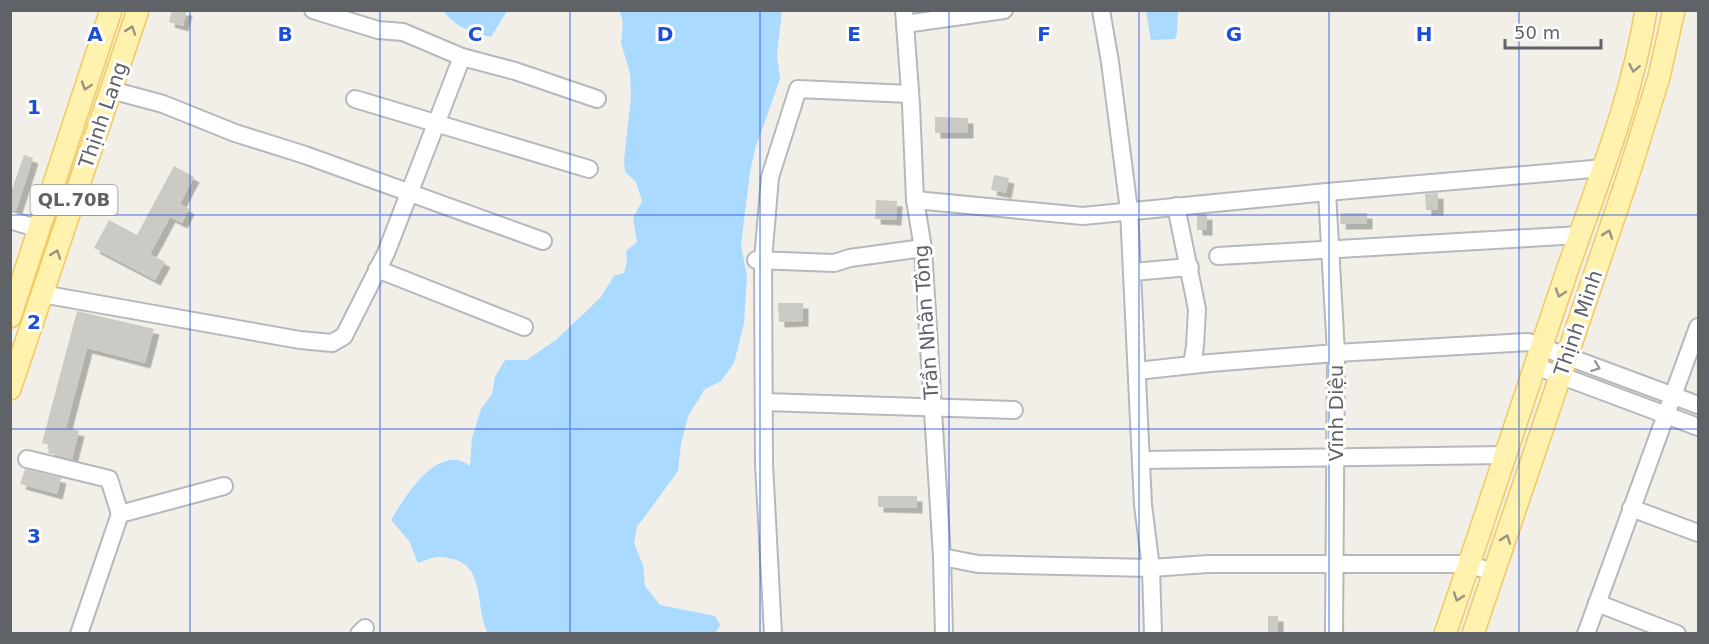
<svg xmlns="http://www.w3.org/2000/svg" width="1709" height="644" viewBox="0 0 1709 644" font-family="'DejaVu Sans',sans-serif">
<defs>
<filter id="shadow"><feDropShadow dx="5.5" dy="5.5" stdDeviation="0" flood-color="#0004"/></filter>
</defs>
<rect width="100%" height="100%" fill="#f1efe8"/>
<g fill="#aadaff">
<path d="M 444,11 L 507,11 L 491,37 C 472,32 455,28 444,11 Z"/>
<path d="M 620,11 L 782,11 L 777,55 L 780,79 L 755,149 L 750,172 L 741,245 L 747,276 L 744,323 L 734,363 L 721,381 L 705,389 L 688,416 L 681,444 L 678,471 L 637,527 L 634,543 L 643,565 L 645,586 L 660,605 L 715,616 L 720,625 L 715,634 L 488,633 C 475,610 486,567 453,559 C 437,555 433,557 418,563 L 409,541 L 391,520 C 404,499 428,457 458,460 C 461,460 467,464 470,466 L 472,438 L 481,409 L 492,394 L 495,377 L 505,360 L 527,360 L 557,339 L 600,298 L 614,276 L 624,273 L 627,261 L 626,251 L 637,242 L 633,218 L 642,201 L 636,182 L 625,172 L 624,160 L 631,98 L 630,73 L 621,43 L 623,23 Z"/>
<path d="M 1146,11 L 1178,11 L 1177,33 L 1175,39 L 1151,40 Z"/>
</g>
<g fill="#cccac5" filter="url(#shadow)">
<path d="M 172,10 L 187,10 L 183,26 L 169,22 Z"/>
<path d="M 935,117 L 968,118 L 968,133 L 935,133 Z"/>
<path d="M 24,155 L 33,158 L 16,211 L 10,210 L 10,195 Z"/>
<path d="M 174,166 L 194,177 L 180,204 L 189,209 L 182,223 L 170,217 L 150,254 L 165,262 L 155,280 L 94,248 L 109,220 L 137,235 Z"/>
<path d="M 994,175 L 1009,178 L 1006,193 L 991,190 Z"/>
<path d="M 1438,193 L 1438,210 L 1426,210 L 1425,194 Z"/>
<path d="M 876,200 L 897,201 L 896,220 L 875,219 Z"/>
<path d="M 1341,213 L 1367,213 L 1367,224 L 1340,224 Z"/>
<path d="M 1207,214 L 1207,230 L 1197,230 L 1197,215 Z"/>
<path d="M 778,303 L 803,303 L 803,321 L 779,322 Z"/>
<path d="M 77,311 L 154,329 L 145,363 L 87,348 L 66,428 L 79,431 L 72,459 L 48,453 L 50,445 L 42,443 Z"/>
<path d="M 25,469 L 61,478 L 57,494 L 20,484 Z"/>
<path d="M 878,496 L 917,496 L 917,508 L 878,507 Z"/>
<rect x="1268" y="616" width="10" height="17"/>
</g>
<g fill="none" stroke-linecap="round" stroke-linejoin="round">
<g stroke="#b5b8bc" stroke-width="20">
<g id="minor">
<path d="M 313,10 L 378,30 L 403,32 L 462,57 L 515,71 L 597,99"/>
<path d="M 904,10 L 911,105 L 915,200 L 923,248 L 942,557 L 944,634"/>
<path d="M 1101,10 L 1110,62 L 1129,210 L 1143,505 L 1151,568 L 1153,634"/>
<path d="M 905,24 L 1004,10"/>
<path d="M 111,90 L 163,104 L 235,133 L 305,155 L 543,241"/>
<path d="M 355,99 L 589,169"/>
<path d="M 1327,192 L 1336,353 L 1334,634"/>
<path d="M 915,200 L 1083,216 L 1327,192 L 1604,168"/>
<path d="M 1176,206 L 1197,309 L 1195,346 L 1192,365"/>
<path d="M 10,220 L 39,229"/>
<path d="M 1218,256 L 1580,235"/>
<path d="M 756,260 L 834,263 L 850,258 L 923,248"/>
<path d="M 377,269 L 524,327"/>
<path d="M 1132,272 L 1190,267"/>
<path d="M 42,294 L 300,340 L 332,343 L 344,336 L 386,253 L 462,57"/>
<path d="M 1535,366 L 1698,427"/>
<path d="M 1137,371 L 1210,363 L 1336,353 L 1528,342 L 1698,405"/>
<path d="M 764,402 L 1014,410"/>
<path d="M 27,459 L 109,479 L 120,514"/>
<path d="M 1141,460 L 1505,455"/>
<path d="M 1631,508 L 1698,533"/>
<path d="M 942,557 L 978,564 L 1151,568 L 1208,564 L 1469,564 L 1494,573"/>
<path d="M 1597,603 L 1677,634"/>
<path d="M 79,634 L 120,514 L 224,486"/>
<path d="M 359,634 L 365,628"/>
<path d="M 773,634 L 764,464 L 763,260 L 770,177 L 798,89 L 910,94"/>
<path d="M 1586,634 L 1698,327"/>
</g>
</g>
<g stroke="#f2c960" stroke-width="24">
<g id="major">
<path d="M 10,317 L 111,10"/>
<path d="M 10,389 L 138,10"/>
<path d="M 1445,634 C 1486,516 1524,397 1564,280 C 1594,191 1631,104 1646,10"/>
<path d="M 1473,634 L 1628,176 L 1659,77 L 1674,10"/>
</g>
</g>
<use href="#minor" stroke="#fff" stroke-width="16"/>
<use href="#major" stroke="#fff2af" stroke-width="21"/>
</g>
<defs><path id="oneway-chevron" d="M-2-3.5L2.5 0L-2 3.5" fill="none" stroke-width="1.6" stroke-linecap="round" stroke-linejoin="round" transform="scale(1.5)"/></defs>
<g stroke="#979581">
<use href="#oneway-chevron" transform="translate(131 30) rotate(-71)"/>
<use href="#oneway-chevron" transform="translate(1634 68) rotate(101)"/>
<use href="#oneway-chevron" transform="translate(86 86) rotate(108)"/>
<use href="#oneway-chevron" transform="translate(1608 234) rotate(-71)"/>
<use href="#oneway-chevron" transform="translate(56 254) rotate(-71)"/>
<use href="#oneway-chevron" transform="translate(1560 293) rotate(108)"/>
<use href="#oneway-chevron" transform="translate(1506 539) rotate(-71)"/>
<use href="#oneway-chevron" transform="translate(1458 597) rotate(109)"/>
</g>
<use stroke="#979a9d" href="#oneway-chevron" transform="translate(1596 367) rotate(21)"/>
<path fill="none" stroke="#1d4ed8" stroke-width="1.5" stroke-opacity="0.55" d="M 190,10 L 190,634M 380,10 L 380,634M 570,10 L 570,634M 760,10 L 760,634M 949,10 L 949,634M 1139,10 L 1139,634M 1329,10 L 1329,634M 1519,10 L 1519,634M 10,215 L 1698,215M 10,429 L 1698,429"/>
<g text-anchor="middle" stroke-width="6" stroke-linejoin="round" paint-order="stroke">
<rect fill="#fff" stroke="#8f9295" stroke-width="1.5" x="30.5" y="185" width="87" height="30" rx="4.5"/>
<g font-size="18" font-weight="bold" fill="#5f6368">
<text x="74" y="206">QL.70B</text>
</g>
<g font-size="20" fill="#5f6368" stroke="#fff">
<text transform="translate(103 115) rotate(-71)" y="7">Thịnh Lang</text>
<text transform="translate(926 322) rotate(-94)" y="7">Trần Nhân Tông</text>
<text transform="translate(1578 323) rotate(-71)" y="7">Thịnh Minh</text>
<text transform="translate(1336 413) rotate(-90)" y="7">Vĩnh Diệu</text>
</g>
</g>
<g font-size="20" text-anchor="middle" font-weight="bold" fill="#1d4ed8" stroke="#fff" stroke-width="6" stroke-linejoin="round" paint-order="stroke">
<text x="95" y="41">A</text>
<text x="285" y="41">B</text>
<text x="475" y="41">C</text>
<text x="665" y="41">D</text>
<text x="854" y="41">E</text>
<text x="1044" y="41">F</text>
<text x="1234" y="41">G</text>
<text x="1424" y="41">H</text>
<text x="34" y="114">1</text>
<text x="34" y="329">2</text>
<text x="34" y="543">3</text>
</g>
<rect width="1709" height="644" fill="none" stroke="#5f6368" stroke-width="24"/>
<path d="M1505 39v9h96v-9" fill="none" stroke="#5f6368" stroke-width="3"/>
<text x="1514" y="39" font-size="18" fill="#5f6368" stroke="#ffffff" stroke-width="4.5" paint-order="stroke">50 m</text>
</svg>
